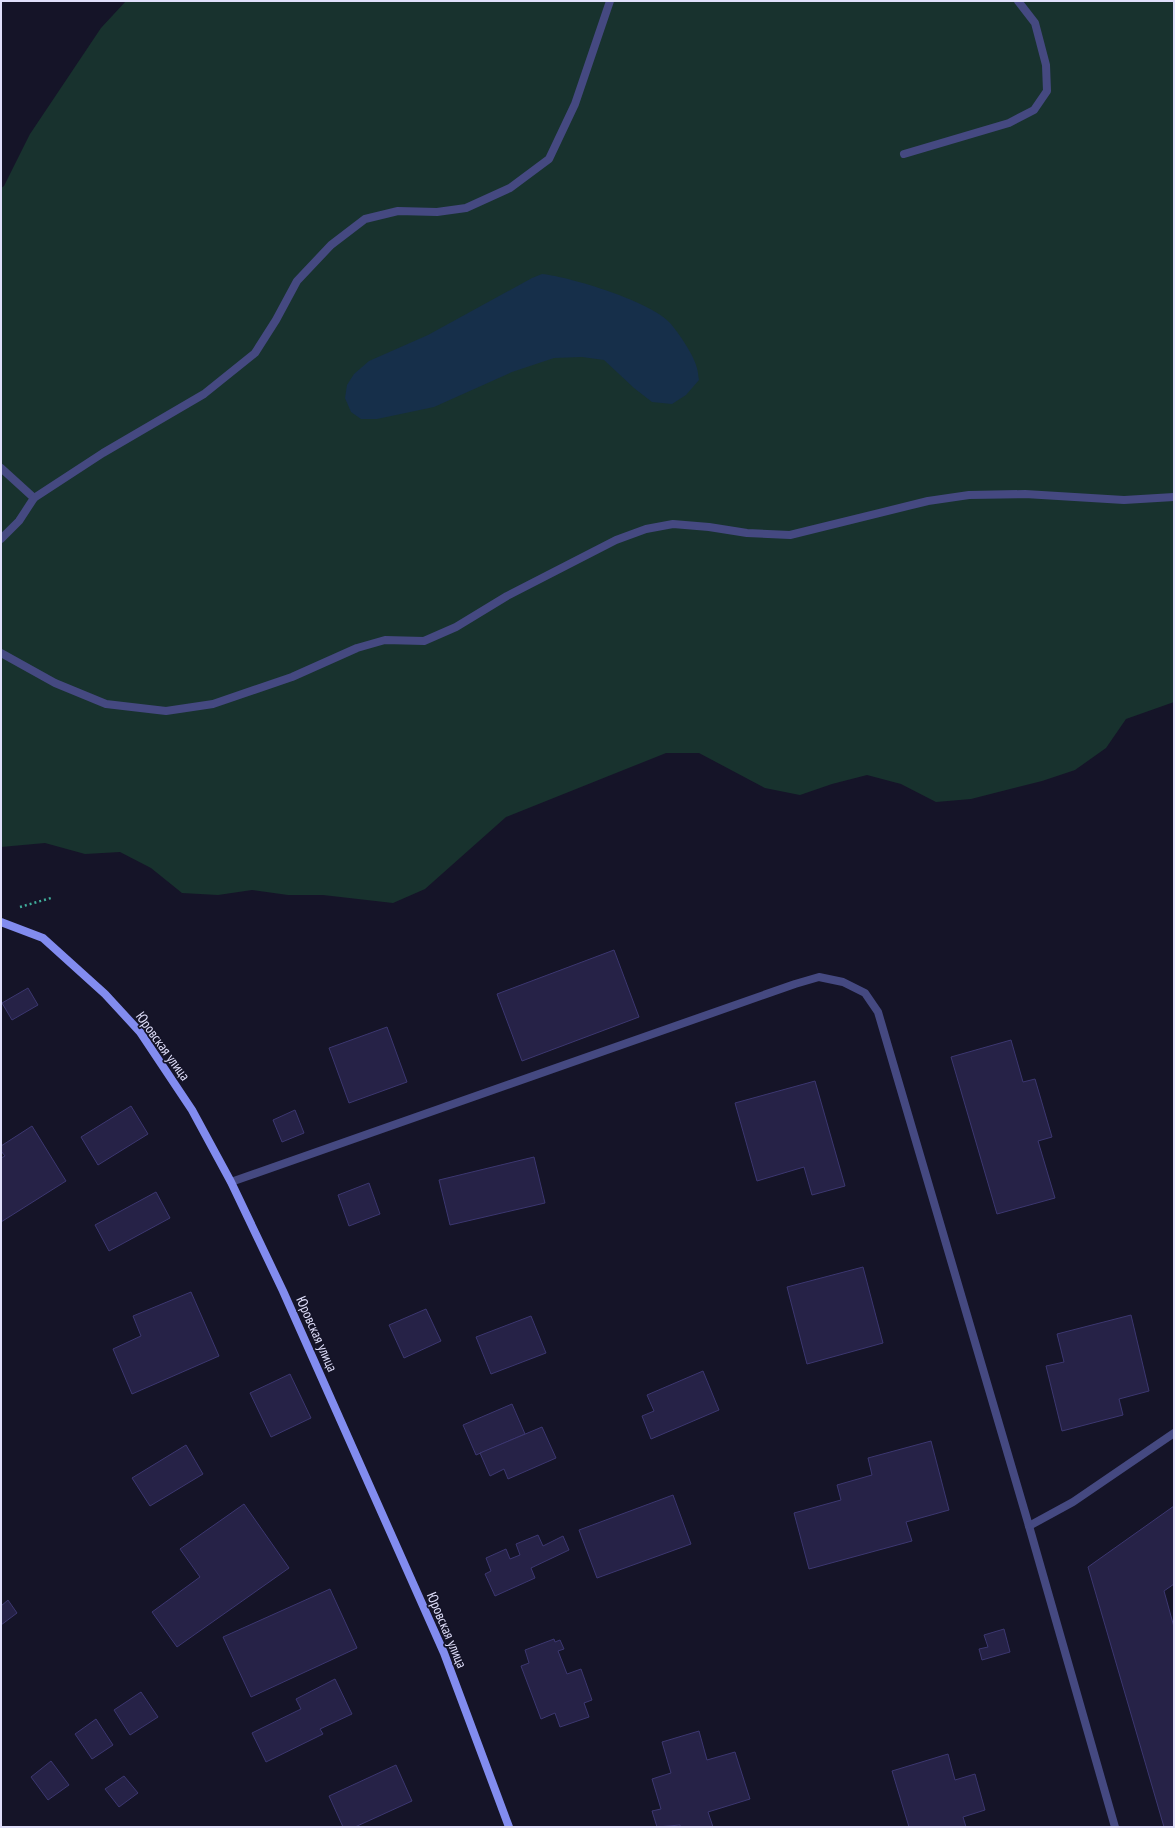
<svg xmlns="http://www.w3.org/2000/svg" width="1175" height="1828" viewBox="0 0 1175 1828" font-family="'PT Sans Narrow',sans-serif">
<rect width="100%" height="100%" fill="#151428"/>
<path fill="#18322e" d="M 126,1 L 1174,1 L 1174,702 L 1126,719 L 1106,748 L 1075,770 L 1042,781 L 971,799 L 936,802 L 901,784 L 867,775 L 832,784 L 800,795 L 765,788 L 699,753 L 666,753 L 506,817 L 425,889 L 393,903 L 323,895 L 288,895 L 252,890 L 218,895 L 182,893 L 151,868 L 120,852 L 85,854 L 45,843 L 1,847 L 1,188 L 4,186 L 30,134 L 101,28 Z"/>
<path fill="#162f4a" d="M 542,274 C 571,277 652,302 670,323 C 678,332 693,354 696,365 C 698,370 698,375 699,380 L 686,395 L 672,404 L 652,402 L 634,388 L 604,360 L 582,357 L 554,358 L 512,372 L 434,407 L 377,419 L 361,419 L 351,412 L 345,398 L 347,385 L 354,374 L 369,361 L 428,335 L 532,278 Z"/>
<g fill="#262247" stroke="#3c3770">
<path d="M 614,950 L 639,1017 L 522,1061 L 497,994 Z"/>
<path d="M 28,988 L 38,1005 L 12,1020 L 2,1003 Z"/>
<path d="M 387,1027 L 407,1082 L 349,1103 L 329,1048 Z"/>
<path d="M 1011,1040 L 1023,1082 L 1035,1079 L 1052,1137 L 1038,1141 L 1055,1198 L 997,1214 L 951,1057 Z"/>
<path d="M 815,1081 L 845,1186 L 812,1195 L 804,1167 L 757,1181 L 735,1103 Z"/>
<path d="M 131,1106 L 148,1134 L 98,1165 L 81,1137 Z"/>
<path d="M 295,1110 L 304,1133 L 282,1142 L 273,1120 Z"/>
<path d="M 32,1126 L 66,1181 L 1,1222 L 1,1158 L 5,1156 L 1,1151 L 1,1146 Z"/>
<path d="M 534,1157 L 545,1203 L 450,1225 L 439,1180 Z"/>
<path d="M 369,1183 L 380,1214 L 349,1226 L 338,1195 Z"/>
<path d="M 156,1192 L 170,1218 L 109,1251 L 95,1225 Z"/>
<path d="M 863,1267 L 883,1343 L 807,1364 L 787,1287 Z"/>
<path d="M 191,1292 L 219,1356 L 132,1394 L 113,1349 L 141,1336 L 133,1316 Z"/>
<path d="M 426,1309 L 441,1341 L 404,1358 L 389,1325 Z"/>
<path d="M 1131,1315 L 1149,1391 L 1119,1399 L 1123,1415 L 1062,1431 L 1046,1366 L 1064,1362 L 1057,1334 Z"/>
<path d="M 531,1316 L 546,1353 L 491,1374 L 476,1337 Z"/>
<path d="M 703,1371 L 719,1410 L 651,1439 L 642,1416 L 654,1411 L 647,1395 Z"/>
<path d="M 290,1374 L 311,1418 L 271,1437 L 250,1393 Z"/>
<path d="M 512,1404 L 525,1434 L 476,1455 L 463,1425 Z"/>
<path d="M 542,1427 L 556,1458 L 508,1479 L 504,1469 L 490,1476 L 480,1453 Z"/>
<path d="M 931,1441 L 949,1510 L 906,1522 L 912,1541 L 809,1569 L 794,1513 L 841,1500 L 837,1485 L 872,1475 L 868,1458 Z"/>
<path d="M 186,1445 L 203,1474 L 150,1506 L 132,1478 Z"/>
<path d="M 673,1495 L 691,1544 L 597,1578 L 579,1530 Z"/>
<path d="M 244,1504 L 289,1568 L 177,1647 L 152,1612 L 200,1577 L 180,1549 Z"/>
<path d="M 1174,1506 L 1174,1584 L 1164,1591 L 1174,1627 L 1174,1827 L 1164,1827 L 1088,1567 Z"/>
<path d="M 538,1535 L 543,1546 L 563,1536 L 569,1550 L 531,1568 L 535,1578 L 495,1596 L 485,1574 L 491,1571 L 486,1558 L 506,1549 L 510,1559 L 520,1555 L 516,1544 Z"/>
<path d="M 330,1589 L 357,1648 L 251,1697 L 223,1637 Z"/>
<path d="M 8,1600 L 17,1613 L 1,1625 L 1,1606 Z"/>
<path d="M 1004,1629 L 1010,1652 L 982,1660 L 979,1649 L 988,1647 L 984,1635 Z"/>
<path d="M 554,1639 L 555,1642 L 560,1640 L 564,1649 L 558,1651 L 567,1674 L 581,1669 L 592,1700 L 584,1703 L 589,1717 L 560,1727 L 555,1713 L 541,1719 L 521,1666 L 529,1663 L 525,1650 Z"/>
<path d="M 335,1679 L 352,1714 L 320,1729 L 323,1734 L 266,1762 L 252,1733 L 301,1709 L 296,1699 Z"/>
<path d="M 141,1692 L 158,1717 L 130,1735 L 114,1710 Z"/>
<path d="M 96,1719 L 113,1745 L 92,1759 L 75,1734 Z"/>
<path d="M 699,1731 L 707,1760 L 735,1752 L 750,1799 L 708,1812 L 713,1827 L 680,1827 L 680,1825 L 657,1827 L 652,1811 L 661,1809 L 652,1779 L 671,1773 L 662,1742 Z"/>
<path d="M 948,1754 L 955,1780 L 975,1774 L 985,1810 L 963,1817 L 966,1827 L 909,1827 L 892,1771 Z"/>
<path d="M 51,1761 L 69,1785 L 48,1800 L 31,1777 Z"/>
<path d="M 396,1765 L 412,1801 L 355,1827 L 343,1827 L 329,1796 Z"/>
<path d="M 124,1776 L 138,1793 L 119,1807 L 105,1789 Z"/>
</g>
<g fill="none" stroke-linecap="round" stroke-linejoin="round">
<path stroke="#40ae9b" stroke-width="2.5" stroke-dasharray="2 3" stroke-linecap="butt" d="M 20,907 L 51,898"/>
<g stroke="#454981" stroke-width="8">
<path d="M 904,154 L 1009,123 L 1034,110 L 1047,91 L 1046,65 L 1035,23 L 1018,1"/>
<path d="M 1,468 L 34,498"/>
<path d="M 1,539 L 19,521 L 34,498 L 103,453 L 204,394 L 255,353 L 276,320 L 297,281 L 331,245 L 365,219 L 398,211 L 437,212 L 466,208 L 510,188 L 549,159 L 575,104 L 610,1"/>
<path d="M 1,653 L 55,683 L 106,704 L 166,711 L 213,704 L 292,677 L 357,648 L 385,640 L 424,641 L 456,627 L 507,596 L 616,540 L 646,529 L 673,524 L 709,527 L 747,533 L 790,535 L 928,501 L 969,495 L 1025,494 L 1124,500 L 1174,497"/>
<path d="M 231,1182 L 795,984 L 819,977 L 843,982 L 865,993 L 878,1012 L 1029,1526 L 1115,1827"/>
<path d="M 1029,1526 L 1073,1502 L 1174,1433"/>
</g>
<path stroke="#828cef" stroke-width="8" d="M 1,922 L 43,938 L 105,994 L 140,1032 L 192,1110 L 231,1182 L 283,1291 L 444,1653 L 509,1827"/>
</g>
<g text-anchor="middle" stroke-width="3.5" stroke-linejoin="round" paint-order="stroke">
<g font-size="14" fill="#e0dffb" stroke="#151428">
<text transform="translate(163 1046) rotate(54)" y="5">Юровская улица</text>
<text transform="translate(317 1334) rotate(66)" y="5">Юровская улица</text>
<text transform="translate(447 1630) rotate(67)" y="5">Юровская улица</text>
</g>
</g>
<rect width="1175" height="1828" fill="none" stroke="#e0dffb" stroke-width="4"/>
</svg>
